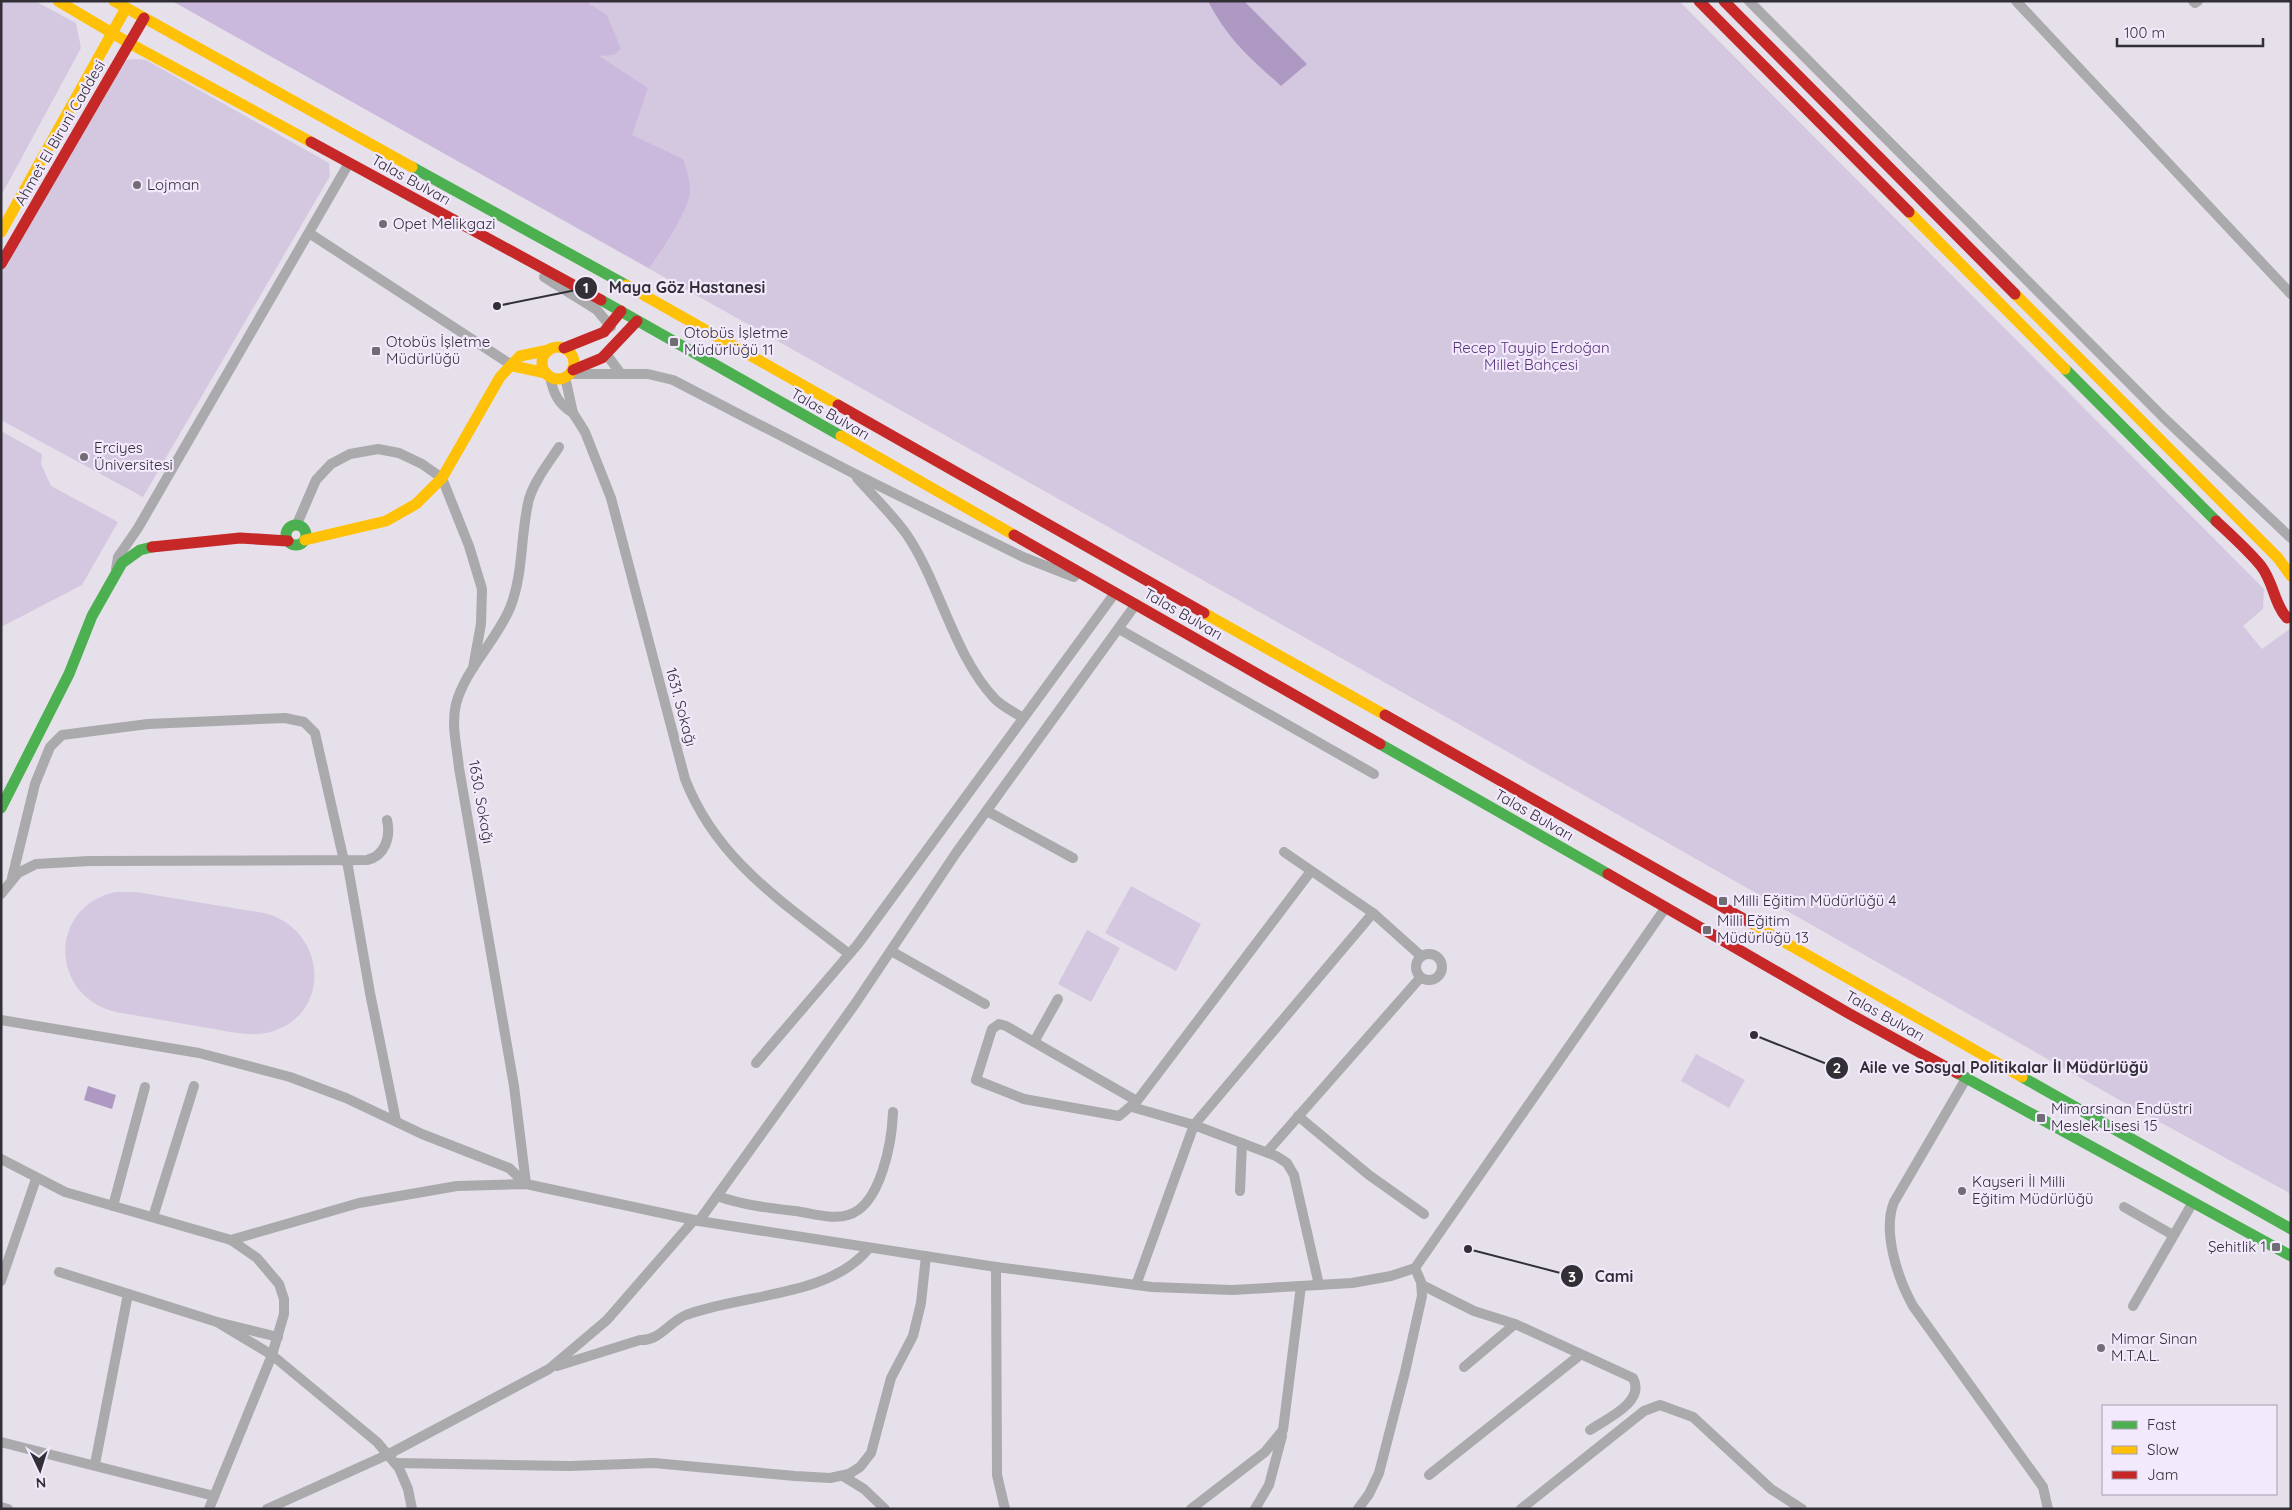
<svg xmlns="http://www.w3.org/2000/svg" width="2292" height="1510" viewBox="0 0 2292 1510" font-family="Quicksand,sans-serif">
<rect width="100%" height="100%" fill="#e5e0ea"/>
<g fill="#d4c8e1">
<path d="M 1,1 L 35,1 L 76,23 L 81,48 L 1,196 Z"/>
<path d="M 173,1 L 1679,1 L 2264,589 L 2263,609 L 2243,626 L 2262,649 L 2291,628 L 2291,1194 L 2116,1098 L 1448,718 Z"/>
<path d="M 135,59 L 146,60 L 329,163 L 330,176 L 143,497 L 1,420 L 1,254 L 124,60 Z"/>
<path d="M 1,431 L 42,454 L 41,464 L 51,486 L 118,522 L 82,585 L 1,627 Z"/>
<path d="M 1131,886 L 1201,924 L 1176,971 L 1105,933 Z"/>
<path d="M 116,892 L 136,892 L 264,913 C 326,928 334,1014 270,1032 C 249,1038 224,1030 202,1027 C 173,1022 145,1017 116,1012 C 49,996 48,906 116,892 Z"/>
<path d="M 1087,930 L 1120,948 L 1091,1002 L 1058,984 Z"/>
<path d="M 1696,1054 L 1745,1080 L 1729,1108 L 1681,1081 Z"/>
</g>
<path fill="#cbb9dd" d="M 172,1 L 585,1 L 607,15 L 621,49 L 614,55 L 599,56 L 648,88 L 632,135 L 683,159 C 687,170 690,179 690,190 C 690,209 661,252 649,268 Z"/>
<g fill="#ae99c3">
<path d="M 1208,1 L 1244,1 L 1307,64 L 1281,86 C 1250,58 1228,40 1208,1 Z"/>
<path d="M 88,1086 L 116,1095 L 112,1109 L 84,1100 Z"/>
</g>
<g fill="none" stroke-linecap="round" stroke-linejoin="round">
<g stroke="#aaa9ac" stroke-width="10">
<path d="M 1749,1 L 2164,418 L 2291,538"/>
<path d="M 2016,1 L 2291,294"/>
<path d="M 2193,1 L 2195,3 L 2198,1"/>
<path d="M 309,233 L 513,366"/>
<path d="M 544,277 L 597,310 L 611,327"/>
<path d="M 607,355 L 621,374"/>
<path d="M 573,374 L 648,374 L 673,380 L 853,473 L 1023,557 L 1074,577"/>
<path d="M 550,376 C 553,393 558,404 573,413"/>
<path d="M 565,377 L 573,413 L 585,432 L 611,498 L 685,779 C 717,861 783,902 849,954"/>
<path d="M 857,478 C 873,496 893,515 907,535 C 940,584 954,656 995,699 C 1003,707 1014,712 1023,718"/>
<path d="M 297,524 L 316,480 L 331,464 L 350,454 L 378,449 L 399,453 L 422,464 L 442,478 L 469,546 L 482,589 L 481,624 L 473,668"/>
<path d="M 116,569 L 118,557 L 138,528 L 349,163"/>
<path d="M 1119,629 L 1374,774"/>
<path d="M 987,811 L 1073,858"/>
<path d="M 1284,852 L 1373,913 L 1421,956"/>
<path d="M 347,861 L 370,993 L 396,1121"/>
<path d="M 12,878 L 35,784 L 50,747 L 62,735 L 148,724 L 285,718 L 304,722 L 315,733 L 344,861"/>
<path d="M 1,894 L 18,873 L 36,864 L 89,861 L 367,860 C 385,856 391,837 387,820"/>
<path d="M 891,951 L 985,1004"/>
<circle cx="1429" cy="967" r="13"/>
<path d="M 1,1020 L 199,1053 L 290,1077 L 346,1098 L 422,1134 L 509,1168 L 526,1184"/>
<path d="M 1034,1042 L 1058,999"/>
<path d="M 756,1063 L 858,944 L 1115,593 L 1111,591"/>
<path d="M 1967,1077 L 1894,1202 C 1882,1232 1898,1279 1913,1306 L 2043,1487 L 2048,1509"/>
<path d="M 1137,1101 L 1006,1026 L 999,1024 L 992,1029 L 976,1080 L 1024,1099 L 1119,1116 L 1137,1101 L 1311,871"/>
<path d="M 1132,1107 L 1194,1125 L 1276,1156 L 1287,1163 L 1294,1175 L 1319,1285"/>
<path d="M 1298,1116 L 1369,1175 L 1424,1214"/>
<path d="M 1267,1152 L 1420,978"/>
<path d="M 1,1159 L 65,1192 L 231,1240 L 257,1258 L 279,1284 L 284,1299 L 284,1314 L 272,1355 L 209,1509"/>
<path d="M 526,1184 L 514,1086 L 459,768 C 457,747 451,725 456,704 C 465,670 496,641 510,608 C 524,573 520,535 529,499 C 535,480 548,464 559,447"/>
<path d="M 1240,1191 L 1242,1143"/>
<path d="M 717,1196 C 743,1205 768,1208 795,1211 C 811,1213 832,1220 848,1215 C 881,1206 892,1141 893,1112"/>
<path d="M 113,1206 L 145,1087"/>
<path d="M 2124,1207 L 2173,1235"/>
<path d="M 153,1217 L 194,1086"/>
<path d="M 699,1221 L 855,1004 L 956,853 L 1136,604"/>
<path d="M 231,1240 L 359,1203 L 457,1186 L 526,1184 L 699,1221 L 996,1267 L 1152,1287 L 1232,1290 L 1352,1283 L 1391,1276 L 1415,1268 L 1666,907"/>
<path d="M 996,1267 L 997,1475 L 1005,1509"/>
<path d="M 59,1272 L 217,1322 L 278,1337"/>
<path d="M 1,1281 L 36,1179"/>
<path d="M 1136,1285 L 1194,1125 L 1373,913"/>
<path d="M 1422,1285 L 1474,1311 L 1515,1324 L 1633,1378 C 1646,1402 1606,1419 1590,1430"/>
<path d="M 2133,1306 L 2193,1202"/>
<path d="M 217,1322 L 272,1355 L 377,1442 L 399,1468 L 408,1489 L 412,1509"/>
<path d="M 557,1366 L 640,1340 C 660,1341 669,1322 686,1315 C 741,1294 831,1297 869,1248"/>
<path d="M 1464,1367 L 1515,1324"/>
<path d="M 1,1442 L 214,1496"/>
<path d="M 395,1463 L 570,1466 L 654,1463 L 795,1476 L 830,1478 L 849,1474 L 860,1467 L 871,1453 L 891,1378 L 913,1336 L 921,1303 L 926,1256"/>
<path d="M 95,1464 L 128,1294"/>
<path d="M 1429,1475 L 1580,1355"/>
<path d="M 843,1476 L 864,1489 L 885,1509"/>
<path d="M 1,1507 L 8,1509"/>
<path d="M 267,1509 L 389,1454 L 549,1369 L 607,1320 L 694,1220"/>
<path d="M 1191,1509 L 1265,1452 L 1283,1430 L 1301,1286"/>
<path d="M 1255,1509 L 1269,1485 L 1282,1436"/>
<path d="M 1358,1509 L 1369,1494 L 1379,1473 L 1405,1372 L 1422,1296 L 1421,1282 L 1415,1268"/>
<path d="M 1521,1509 L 1644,1411 L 1660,1405 L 1693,1417 L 1771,1489 L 1802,1509"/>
</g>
<g stroke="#4caf50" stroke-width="11">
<path d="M 412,167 L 626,285"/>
<path d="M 601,300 L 841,436"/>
<path d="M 2065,369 L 2216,521"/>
<circle cx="296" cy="535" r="10"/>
<path d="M 1380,744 L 1608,874"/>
<path d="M 1,808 L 69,674 L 92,616 L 122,563 L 140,550 L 152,547"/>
<path d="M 1957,1073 L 2291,1256"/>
<path d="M 2022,1077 L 2291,1229"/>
</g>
<g stroke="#ffc107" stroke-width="11">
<path d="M 58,1 L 129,43 L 311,142"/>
<path d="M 114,1 L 412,167"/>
<path d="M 1909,212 L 2065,369"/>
<path d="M 1,232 L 126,8"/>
<path d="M 626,285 L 838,405"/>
<path d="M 2015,294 L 2278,558 L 2291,576"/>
<circle cx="558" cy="363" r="16"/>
<path d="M 513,366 L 546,373"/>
<path d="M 841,436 L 1014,535"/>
<path d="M 305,540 L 386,521 L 416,504 L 442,478 L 500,377 L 520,356 L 549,350"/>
<path d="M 1204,613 L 1385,715"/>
<path d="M 1751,923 L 2022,1077"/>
</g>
<g stroke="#c62828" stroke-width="11">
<path d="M 1699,1 L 1909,212"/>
<path d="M 1724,1 L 2015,294"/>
<path d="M 311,142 L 601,300"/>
<path d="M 1,264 L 144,18"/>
<path d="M 564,348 L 604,332 L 621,311"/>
<path d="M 573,370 L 602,358 L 637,321"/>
<path d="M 838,405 L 1204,613"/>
<path d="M 2216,521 C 2231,535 2248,550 2261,566 C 2274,583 2274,604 2287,618 L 2291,617"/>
<path d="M 1014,535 L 1380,744"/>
<path d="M 152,547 L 240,538 L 288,541"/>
<path d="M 1385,715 L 1751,923"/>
<path d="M 1608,874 L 1848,1013 L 1957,1073"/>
</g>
</g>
<g fill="#716d75" stroke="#f2e9fc" stroke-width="2">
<circle cx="137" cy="185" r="5"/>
<circle cx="383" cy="224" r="5"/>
<rect x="669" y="337" width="10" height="10" rx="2.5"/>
<rect x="371" y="346" width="10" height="10" rx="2.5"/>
<circle cx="84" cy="457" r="5"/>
<rect x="1718" y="896" width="10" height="10" rx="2.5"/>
<rect x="1702" y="925" width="10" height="10" rx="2.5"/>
<rect x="2036" y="1113" width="10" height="10" rx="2.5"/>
<circle cx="1962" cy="1191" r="5"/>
<rect x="2271" y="1242" width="10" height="10" rx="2.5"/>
<circle cx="2101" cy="1348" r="5"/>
</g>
<g text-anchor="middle" stroke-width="4.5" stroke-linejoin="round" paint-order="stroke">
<g font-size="15" fill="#322f36" stroke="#f2e9fc">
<text transform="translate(60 133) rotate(-60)" y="5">Ahmet El Biruni Caddesi</text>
<text transform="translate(411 180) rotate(29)" y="5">Talas Bulvarı</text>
<text transform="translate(830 414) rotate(30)" y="5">Talas Bulvarı</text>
<text transform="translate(1183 614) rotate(30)" y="5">Talas Bulvarı</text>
<text transform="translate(681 707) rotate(75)" y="5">1631. Sokağı</text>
<text transform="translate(481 802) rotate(80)" y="5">1630. Sokağı</text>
<text transform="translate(1534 815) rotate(30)" y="5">Talas Bulvarı</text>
<text transform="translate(1885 1016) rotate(29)" y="5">Talas Bulvarı</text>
</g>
<g font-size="15" fill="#322f36" stroke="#f2e9fc" text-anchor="start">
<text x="147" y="190">Lojman</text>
<text x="393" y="229">Opet Melikgazi</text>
<text x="684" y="338">Otobüs İşletme<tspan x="684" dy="17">Müdürlüğü 11</tspan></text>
<text x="386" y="347">Otobüs İşletme<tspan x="386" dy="17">Müdürlüğü</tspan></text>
<text x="94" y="453">Erciyes<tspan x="94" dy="17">Üniversitesi</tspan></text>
<text x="1733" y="906">Milli Eğitim Müdürlüğü 4</text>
<text x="1717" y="926">Milli Eğitim<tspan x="1717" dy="17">Müdürlüğü 13</tspan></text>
<text x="2051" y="1114">Mimarsinan Endüstri<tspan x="2051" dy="17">Meslek Lisesi 15</tspan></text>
<text x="1972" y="1187">Kayseri İl Milli<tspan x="1972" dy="17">Eğitim Müdürlüğü</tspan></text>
<text x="2266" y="1252" text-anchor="end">Şehitlik 1</text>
<text x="2111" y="1344">Mimar Sinan<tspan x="2111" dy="17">M.T.A.L.</tspan></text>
</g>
<g font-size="15" fill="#593379" stroke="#f2e9fc">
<text x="1531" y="353">Recep Tayyip Erdoğan<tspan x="1531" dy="17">Millet Bahçesi</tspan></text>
</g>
</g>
<path fill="none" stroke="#322f36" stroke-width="2" d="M497 306L586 288M1754 1035L1837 1068M1468 1249L1572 1276"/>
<g fill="#322f36" stroke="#f2e9fc" stroke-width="2">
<circle cx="497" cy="306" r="5"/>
<circle cx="1754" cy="1035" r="5"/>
<circle cx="1468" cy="1249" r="5"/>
<circle cx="586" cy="288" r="12"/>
<circle cx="1837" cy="1068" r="12"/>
<circle cx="1572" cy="1276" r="12"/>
</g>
<g font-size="15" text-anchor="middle" font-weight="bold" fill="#fff">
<text x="586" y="293">1</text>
<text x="1837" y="1073">2</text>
<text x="1572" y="1282">3</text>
</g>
<g font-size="16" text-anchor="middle" font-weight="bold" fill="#322f36" stroke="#f2e9fc" stroke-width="4.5" stroke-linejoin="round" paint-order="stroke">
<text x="687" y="293">Maya Göz Hastanesi</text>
<text x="2004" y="1073">Aile ve Sosyal Politikalar İl Müdürlüğü</text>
<text x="1614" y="1282">Cami</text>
</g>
<rect width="2292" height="1510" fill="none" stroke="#322f36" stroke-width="5"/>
<rect x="2102" y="1405" width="175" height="90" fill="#f2e9fc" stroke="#a59fad"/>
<rect x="2112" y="1421" width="25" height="8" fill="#4caf50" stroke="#a59fad"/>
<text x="2147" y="1430" font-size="15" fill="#322f36">Fast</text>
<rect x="2112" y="1446" width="25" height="8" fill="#ffc107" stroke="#a59fad"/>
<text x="2147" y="1455" font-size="15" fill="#322f36">Slow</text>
<rect x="2112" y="1471" width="25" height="8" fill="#c62828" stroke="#a59fad"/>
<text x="2147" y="1480" font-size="15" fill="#322f36">Jam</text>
<g transform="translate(40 1470) rotate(176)" stroke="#f2e9fc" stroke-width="4" paint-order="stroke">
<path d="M0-4L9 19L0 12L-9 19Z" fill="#322f36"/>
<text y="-8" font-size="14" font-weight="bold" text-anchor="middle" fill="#322f36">N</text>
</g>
<path d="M2117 38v8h146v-8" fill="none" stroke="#322f36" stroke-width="2.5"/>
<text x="2124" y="38" font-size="15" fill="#322f36" stroke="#f2e9fc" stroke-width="4" paint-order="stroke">100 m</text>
</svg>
